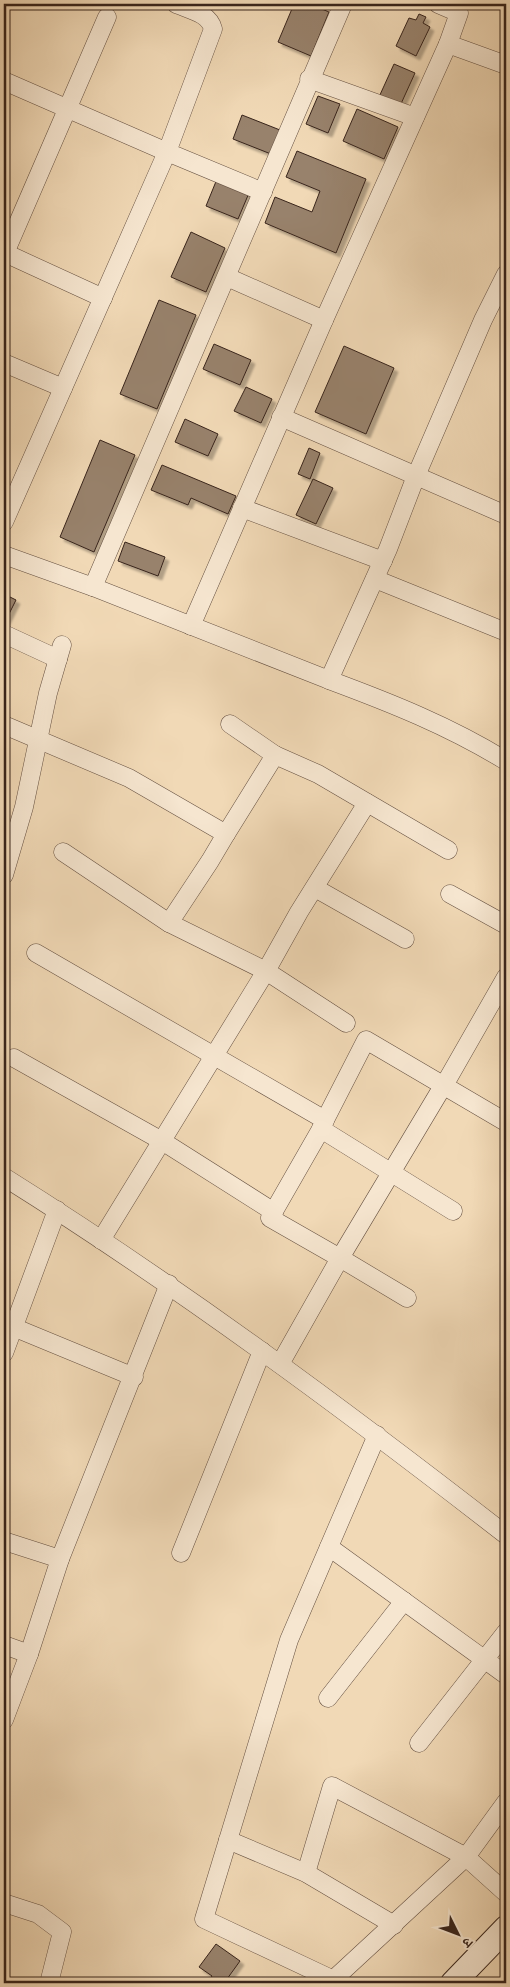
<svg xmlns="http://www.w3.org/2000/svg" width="510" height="1987" viewBox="0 0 510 1987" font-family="'Gentium Book Plus','Noto Serif Devanagari',serif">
<defs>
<filter id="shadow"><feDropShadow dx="4" dy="4" stdDeviation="1" flood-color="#0004"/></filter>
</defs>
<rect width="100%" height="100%" fill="#f1d9b6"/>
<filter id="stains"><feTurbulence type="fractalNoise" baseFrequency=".004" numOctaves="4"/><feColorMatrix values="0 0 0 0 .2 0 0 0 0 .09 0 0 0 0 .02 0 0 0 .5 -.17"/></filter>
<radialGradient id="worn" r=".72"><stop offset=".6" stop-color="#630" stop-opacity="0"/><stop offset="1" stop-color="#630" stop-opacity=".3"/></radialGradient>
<g fill="#98826c" stroke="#38241b" filter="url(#shadow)">
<path d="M 294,4 L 310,4 L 329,12 L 311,56 L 278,42 Z"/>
<path d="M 419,14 L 426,17 L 423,23 L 430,27 L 416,56 L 396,46 L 409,18 L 416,20 Z"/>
<path d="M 394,64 L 415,73 L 400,106 L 379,97 Z"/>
<path d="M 318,96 L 340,104 L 328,133 L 306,124 Z"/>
<path d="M 357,109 L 398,127 L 384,159 L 343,141 Z"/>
<path d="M 242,115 L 280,130 L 271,154 L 233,139 Z"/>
<path d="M 297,151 L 366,179 L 336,253 L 265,223 L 275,197 L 312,212 L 320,191 L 286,177 Z"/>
<path d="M 217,179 L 249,193 L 238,219 L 206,206 Z"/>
<path d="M 191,232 L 225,248 L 206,292 L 171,277 Z"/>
<path d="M 159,300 L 196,315 L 157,409 L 120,394 Z"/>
<path d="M 214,344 L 251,360 L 240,385 L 203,369 Z"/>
<path d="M 344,346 L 394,368 L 366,434 L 315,412 Z"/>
<path d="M 246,387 L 272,399 L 261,423 L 234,411 Z"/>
<path d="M 185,419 L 218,434 L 208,456 L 175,442 Z"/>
<path d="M 100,440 L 135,455 L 94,552 L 60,537 Z"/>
<path d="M 309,448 L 320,453 L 310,479 L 298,474 Z"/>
<path d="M 162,465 L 236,496 L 228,514 L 191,498 L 188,505 L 151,490 Z"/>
<path d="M 313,479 L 333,488 L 316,524 L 296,515 Z"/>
<path d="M 125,542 L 165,557 L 158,576 L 118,561 Z"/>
<path d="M 4,594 L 16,600 L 4,624 Z"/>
<path d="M 216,1944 L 240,1961 L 227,1979 L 232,1983 L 207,1983 L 212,1976 L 199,1967 Z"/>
</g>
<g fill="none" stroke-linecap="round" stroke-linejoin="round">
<g stroke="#665142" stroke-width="19">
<g id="minor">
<path d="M 176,4 C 190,10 209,13 213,29 L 167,152 L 263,192"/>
<path d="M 343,4 L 93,587 L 329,680 L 388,549 L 416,476 L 483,320 L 506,274"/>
<path d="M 438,4 L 459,13 L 448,44 L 506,65"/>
<path d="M 309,79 L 415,117"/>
<path d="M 4,81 L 167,152 L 4,522"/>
<path d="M 227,277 L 324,320"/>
<path d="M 103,298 L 5,253 L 107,17"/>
<path d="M 4,363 L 63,388"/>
<path d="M 281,417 L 506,515"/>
<path d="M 242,508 L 383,561"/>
<path d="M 4,555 L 93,587"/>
<path d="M 375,579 L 506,632"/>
<path d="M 191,626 L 324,320 L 448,44"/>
<path d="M 4,634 L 58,659"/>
<path d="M 329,680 C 391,703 449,726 506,761"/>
<path d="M 4,725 L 129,778 L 226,834 L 210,861 L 169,923"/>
<path d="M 275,755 L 318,774 L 448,850"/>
<path d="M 226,834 L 275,755 L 230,724"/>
<path d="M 63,852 L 169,923 L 266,971 L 101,1240"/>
<path d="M 4,875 L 24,807 L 48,693 L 62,645"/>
<path d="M 315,888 L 405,939"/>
<path d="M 450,894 L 506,925"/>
<path d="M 36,953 L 325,1120 L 321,1129"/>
<path d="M 346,1023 L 266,971 L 299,912 L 367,803"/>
<path d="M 14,1058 L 162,1141 L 274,1212"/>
<path d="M 325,1120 L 366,1040 L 504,1121"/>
<path d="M 4,1177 C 178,1286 344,1409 506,1535"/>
<path d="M 453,1211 L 321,1129 L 270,1218 L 340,1258 L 443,1086 L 446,1082 L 506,977"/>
<path d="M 13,1327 L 134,1377"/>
<path d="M 4,1353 L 57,1210"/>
<path d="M 280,1364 L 340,1258 L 407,1298"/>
<path d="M 4,1541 L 60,1559"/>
<path d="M 329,1547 L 506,1675"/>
<path d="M 181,1553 L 262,1351"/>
<path d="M 4,1645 L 29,1654"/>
<path d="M 328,1698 L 404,1601"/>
<path d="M 4,1720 L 29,1654 L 60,1559 L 169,1284"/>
<path d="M 419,1743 L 506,1632"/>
<path d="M 228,1840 L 306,1873 L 394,1925"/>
<path d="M 306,1873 L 332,1786 L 466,1857 L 506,1893"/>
<path d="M 4,1903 L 38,1914 L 62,1932 L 49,1983"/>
<path d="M 334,1979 L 466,1857 L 506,1802"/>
<path d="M 340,1983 L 204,1919 L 289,1640 L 377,1435"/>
</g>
</g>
<g stroke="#38241b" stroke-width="26">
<path id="secondary" d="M 453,1983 L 506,1928"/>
</g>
<use href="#minor" stroke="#f6e6d0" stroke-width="18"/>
<use href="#secondary" stroke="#f6e6d0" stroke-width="24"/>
</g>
<rect width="510" height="1987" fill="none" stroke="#f1d9b6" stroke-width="20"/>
<rect x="5" y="5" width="500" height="1977" fill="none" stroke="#38241b" stroke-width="2.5"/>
<rect x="10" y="10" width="490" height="1967" fill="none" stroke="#38241b"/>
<g transform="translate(458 1934) rotate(132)" stroke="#f6e6d0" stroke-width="4" paint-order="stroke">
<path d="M0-4L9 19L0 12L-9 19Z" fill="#38241b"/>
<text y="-8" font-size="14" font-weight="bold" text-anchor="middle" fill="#38241b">उ</text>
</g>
<rect width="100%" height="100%" filter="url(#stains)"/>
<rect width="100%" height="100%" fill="url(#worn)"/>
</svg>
